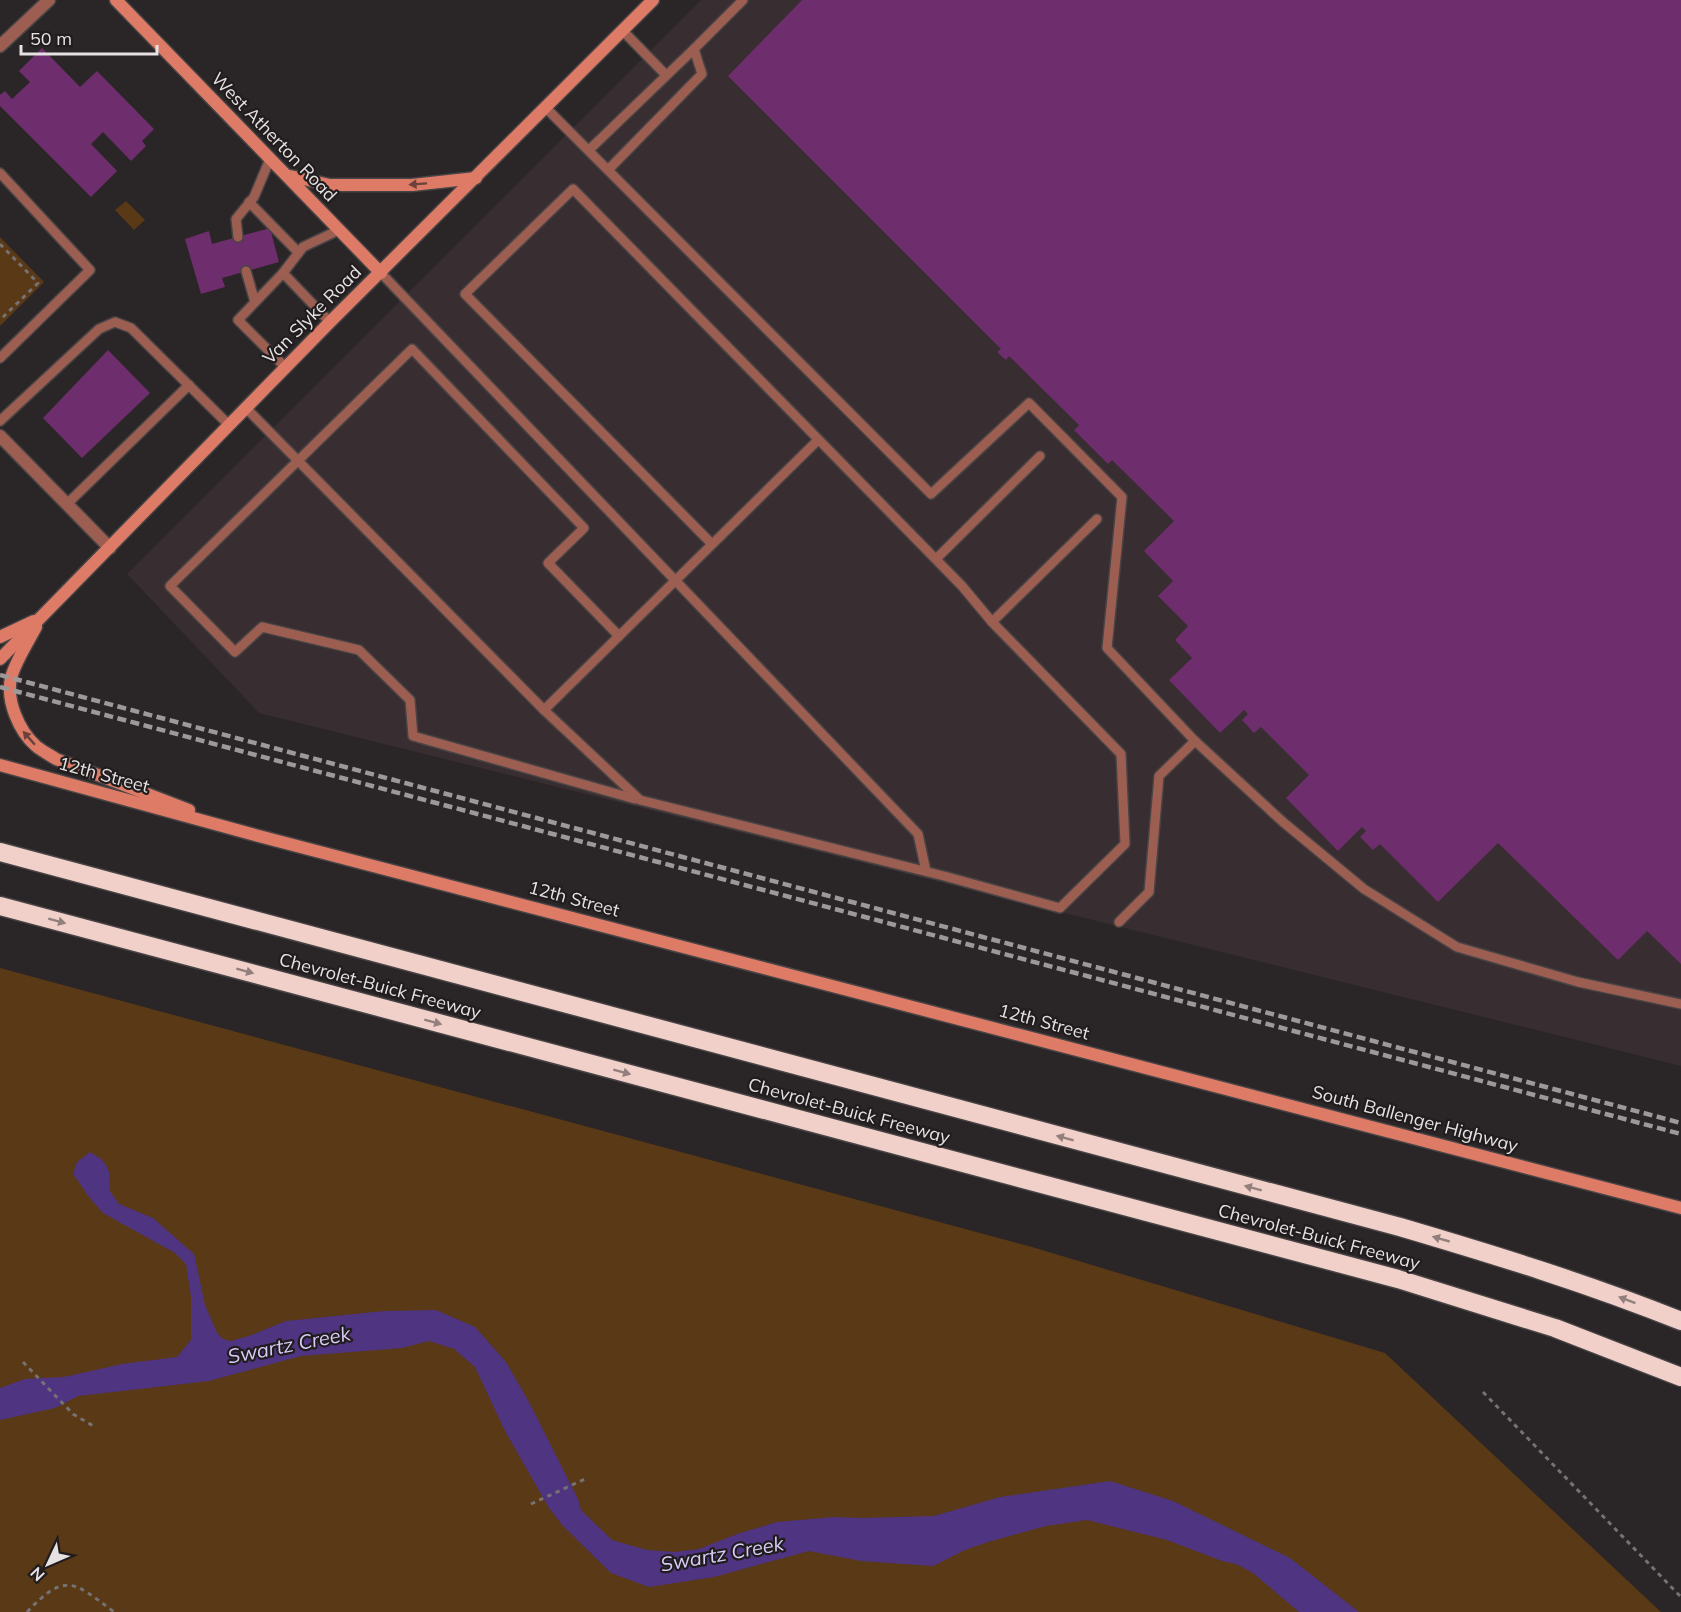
<svg xmlns="http://www.w3.org/2000/svg" width="1681" height="1612" viewBox="0 0 1681 1612" font-family="Mulish,sans-serif">
<rect width="100%" height="100%" fill="#2a2526"/>
<path fill="#382d30" d="M 701,0 L 1681,0 L 1681,1066 L 259,713 L 127,574 Z"/>
<g fill="#593916">
<path d="M 126,201 L 145,220 L 134,230 L 115,210 Z"/>
<path d="M 0,237 L 44,282 L 0,326 Z"/>
<path d="M 0,968 L 1032,1247 L 1385,1353 L 1661,1612 L 0,1612 Z"/>
</g>
<path fill="#4f3482" d="M 90,1152 L 101,1159 L 106,1165 L 109,1172 L 110,1191 L 119,1204 L 153,1218 L 194,1254 L 205,1305 L 217,1333 L 223,1339 L 230,1341 L 249,1336 L 286,1321 L 384,1311 L 436,1310 L 475,1327 L 506,1362 L 530,1404 L 578,1499 L 581,1510 L 612,1540 L 647,1550 L 675,1552 L 699,1549 L 737,1534 L 777,1522 L 834,1517 L 862,1518 L 934,1516 L 1000,1497 L 1110,1481 L 1173,1501 L 1290,1558 L 1359,1612 L 1299,1612 L 1253,1573 L 1236,1564 L 1222,1561 L 1167,1540 L 1087,1520 L 1046,1526 L 988,1542 L 965,1550 L 933,1566 L 861,1561 L 809,1551 L 714,1577 L 649,1587 L 611,1573 L 563,1526 L 549,1508 L 505,1431 L 475,1367 L 454,1349 L 429,1341 L 402,1348 L 301,1356 L 209,1381 L 78,1396 L 55,1408 L 0,1420 L 0,1388 L 25,1379 L 64,1377 L 122,1364 L 177,1357 L 191,1340 L 191,1297 L 186,1264 L 175,1253 L 103,1213 L 89,1197 L 73,1174 L 77,1162 Z"/>
<g fill="#6e2d6d">
<path d="M 802,0 L 1681,0 L 1681,964 L 1647,931 L 1618,960 L 1498,843 L 1438,902 L 1380,844 L 1373,850 L 1360,837 L 1366,831 L 1362,827 L 1338,851 L 1286,798 L 1309,775 L 1261,727 L 1254,733 L 1242,720 L 1248,714 L 1244,710 L 1220,733 L 1169,680 L 1192,658 L 1175,640 L 1188,626 L 1158,596 L 1173,581 L 1144,551 L 1174,521 L 1112,460 L 1108,464 L 1074,430 L 1079,425 L 1009,356 L 1006,360 L 997,352 L 1001,349 L 728,76 Z"/>
<path d="M 42,48 L 80,87 L 97,71 L 154,129 L 142,141 L 146,146 L 131,161 L 103,132 L 91,144 L 117,171 L 91,197 L 0,106 L 0,95 L 5,91 L 12,99 L 30,82 L 19,71 Z"/>
<path d="M 270,228 L 279,262 L 222,278 L 225,287 L 201,294 L 185,239 L 209,231 L 212,244 Z"/>
<path d="M 108,350 L 150,393 L 82,458 L 43,418 Z"/>
</g>
<g fill="none" stroke-linecap="round" stroke-linejoin="round">
<g stroke="#484344" stroke-width="12">
<g id="lane">
<path d="M 623,31 L 666,75"/>
<path d="M 545,107 L 931,494 L 1029,403 L 1122,497 L 1107,648 L 1195,741 L 1283,822 L 1364,889 L 1457,947 L 1578,982 L 1681,1004"/>
<path d="M 589,150 L 694,49"/>
<path d="M 608,170 L 702,74 L 694,49 L 743,0"/>
<path d="M 0,173 L 90,270 L 0,358"/>
<path d="M 249,202 L 298,252"/>
<path d="M 238,237 L 236,219 L 254,197 L 270,159"/>
<path d="M 246,271 L 255,302"/>
<path d="M 283,273 L 303,247 L 339,230"/>
<path d="M 381,273 L 918,834 L 926,871"/>
<path d="M 285,367 L 238,320 L 283,273 L 330,322"/>
<path d="M 246,408 L 544,710 L 640,800 L 944,876 L 1060,908 L 1125,844 L 1121,754 L 992,622 L 1097,519"/>
<path d="M 0,421 L 99,329 L 115,322 L 131,328 L 229,425"/>
<path d="M 67,504 L 189,385"/>
<path d="M 712,544 L 465,294 L 573,189 L 962,586 L 992,622"/>
<path d="M 936,559 L 1040,456"/>
<path d="M 619,636 L 548,563 L 584,528 L 412,349 L 170,586 L 235,652 L 262,627 L 359,650 L 410,700 L 413,736 L 635,799"/>
<path d="M 544,710 L 818,440"/>
<path d="M 1119,922 L 1149,892 L 1159,776 L 1195,741"/>
</g>
</g>
<g stroke="#484344" stroke-width="15">
<g id="street">
<path d="M 0,46 L 49,0"/>
<path d="M 0,436 L 110,548"/>
</g>
</g>
<g stroke="#484344" stroke-width="15">
<g id="secondary">
<path d="M 116,0 L 381,273"/>
<path d="M 290,176 L 330,185 L 412,185 L 476,178"/>
<path d="M 36,627 C 28,642 15,662 11,678 C 6,701 19,731 36,746 C 42,751 50,755 56,759 L 189,810"/>
<path d="M 0,637 L 34,621"/>
<path d="M 0,659 L 330,322 L 653,0"/>
<path d="M 0,765 L 255,835 L 1681,1208"/>
</g>
</g>
<g stroke="#484344" stroke-width="21">
<g id="highway">
<path d="M 0,852 L 1400,1227 C 1495,1255 1589,1284 1681,1321"/>
<path d="M 0,906 L 1398,1279 L 1555,1328 L 1681,1377"/>
</g>
</g>
<g stroke="#767172" stroke-width="3" stroke-dasharray="4.5 4.5" stroke-linecap="butt">
<path d="M 0,244 L 38,283 L 0,320"/>
<path d="M 23,1362 L 73,1414 L 95,1427"/>
<path d="M 1483,1392 L 1681,1597"/>
<path d="M 531,1504 L 585,1479"/>
<path d="M 27,1612 C 66,1571 74,1582 114,1612"/>
</g>
<use href="#lane" stroke="#9b5e51" stroke-width="9"/>
<use href="#street" stroke="#9b5e51" stroke-width="12"/>
<use href="#secondary" stroke="#dd7b67" stroke-width="12"/>
<use href="#highway" stroke="#f0d0c9" stroke-width="18"/>
<g stroke="#9d999a" stroke-width="4.5" stroke-dasharray="9 4.5" stroke-linecap="butt">
<path d="M 0,675 L 1681,1123"/>
<path d="M 0,687 L 1681,1134"/>
</g>
</g>
<defs><path id="oneway-solid" d="M-6-.8H1V-3.2L6.5 0L1 3.2V.8H-6Z" transform="scale(1.5)"/></defs>
<g fill="#6c423b">
<use href="#oneway-solid" transform="translate(418 184) rotate(176)"/>
<use href="#oneway-solid" transform="translate(29 738) rotate(-131)"/>
</g>
<g fill="#937f7c">
<use href="#oneway-solid" transform="translate(57 921) rotate(15)"/>
<use href="#oneway-solid" transform="translate(245 971) rotate(15)"/>
<use href="#oneway-solid" transform="translate(433 1022) rotate(15)"/>
<use href="#oneway-solid" transform="translate(622 1072) rotate(15)"/>
<use href="#oneway-solid" transform="translate(1065 1138) rotate(-165)"/>
<use href="#oneway-solid" transform="translate(1253 1188) rotate(-165)"/>
<use href="#oneway-solid" transform="translate(1441 1239) rotate(-164)"/>
<use href="#oneway-solid" transform="translate(1627 1300) rotate(-159)"/>
</g>
<g text-anchor="middle" stroke-width="4.5" stroke-linejoin="round" paint-order="stroke">
<g font-size="18" fill="#e6e2e3" stroke="#211c1d">
<text transform="translate(274 137) rotate(46)" y="6">West Atherton Road</text>
<text transform="translate(312 315) rotate(-45)" y="6">Van Slyke Road</text>
<text transform="translate(104 775) rotate(15)" y="6">12th Street</text>
<text transform="translate(574 899) rotate(15)" y="6">12th Street</text>
<text transform="translate(380 986) rotate(15)" y="6">Chevrolet-Buick Freeway</text>
<text transform="translate(1044 1022) rotate(15)" y="6">12th Street</text>
<text transform="translate(849 1111) rotate(15)" y="6">Chevrolet-Buick Freeway</text>
<text transform="translate(1415 1119) rotate(15)" y="6">South Ballenger Highway</text>
<text transform="translate(1319 1237) rotate(15)" y="6">Chevrolet-Buick Freeway</text>
</g>
<g font-size="20" font-style="italic" fill="#d7cdf9" stroke="#211c1d">
<text transform="translate(289 1345) rotate(-11)" y="7">Swartz Creek</text>
<text transform="translate(722 1554) rotate(-10)" y="7">Swartz Creek</text>
</g>
</g>
<g transform="translate(48 1564) rotate(226)" stroke="#211c1d" stroke-width="4.5" paint-order="stroke">
<path d="M0-4.5L10 22L0 15L-10 22Z" fill="#e6e2e3"/>
<text y="-9" font-size="16" font-weight="bold" text-anchor="middle" fill="#e6e2e3">N</text>
</g>
<path d="M21 45v9h136v-9" fill="none" stroke="#e6e2e3" stroke-width="3"/>
<text x="30" y="45" font-size="18" fill="#e6e2e3" stroke="#211c1d" stroke-width="4.5" paint-order="stroke">50 m</text>
</svg>
